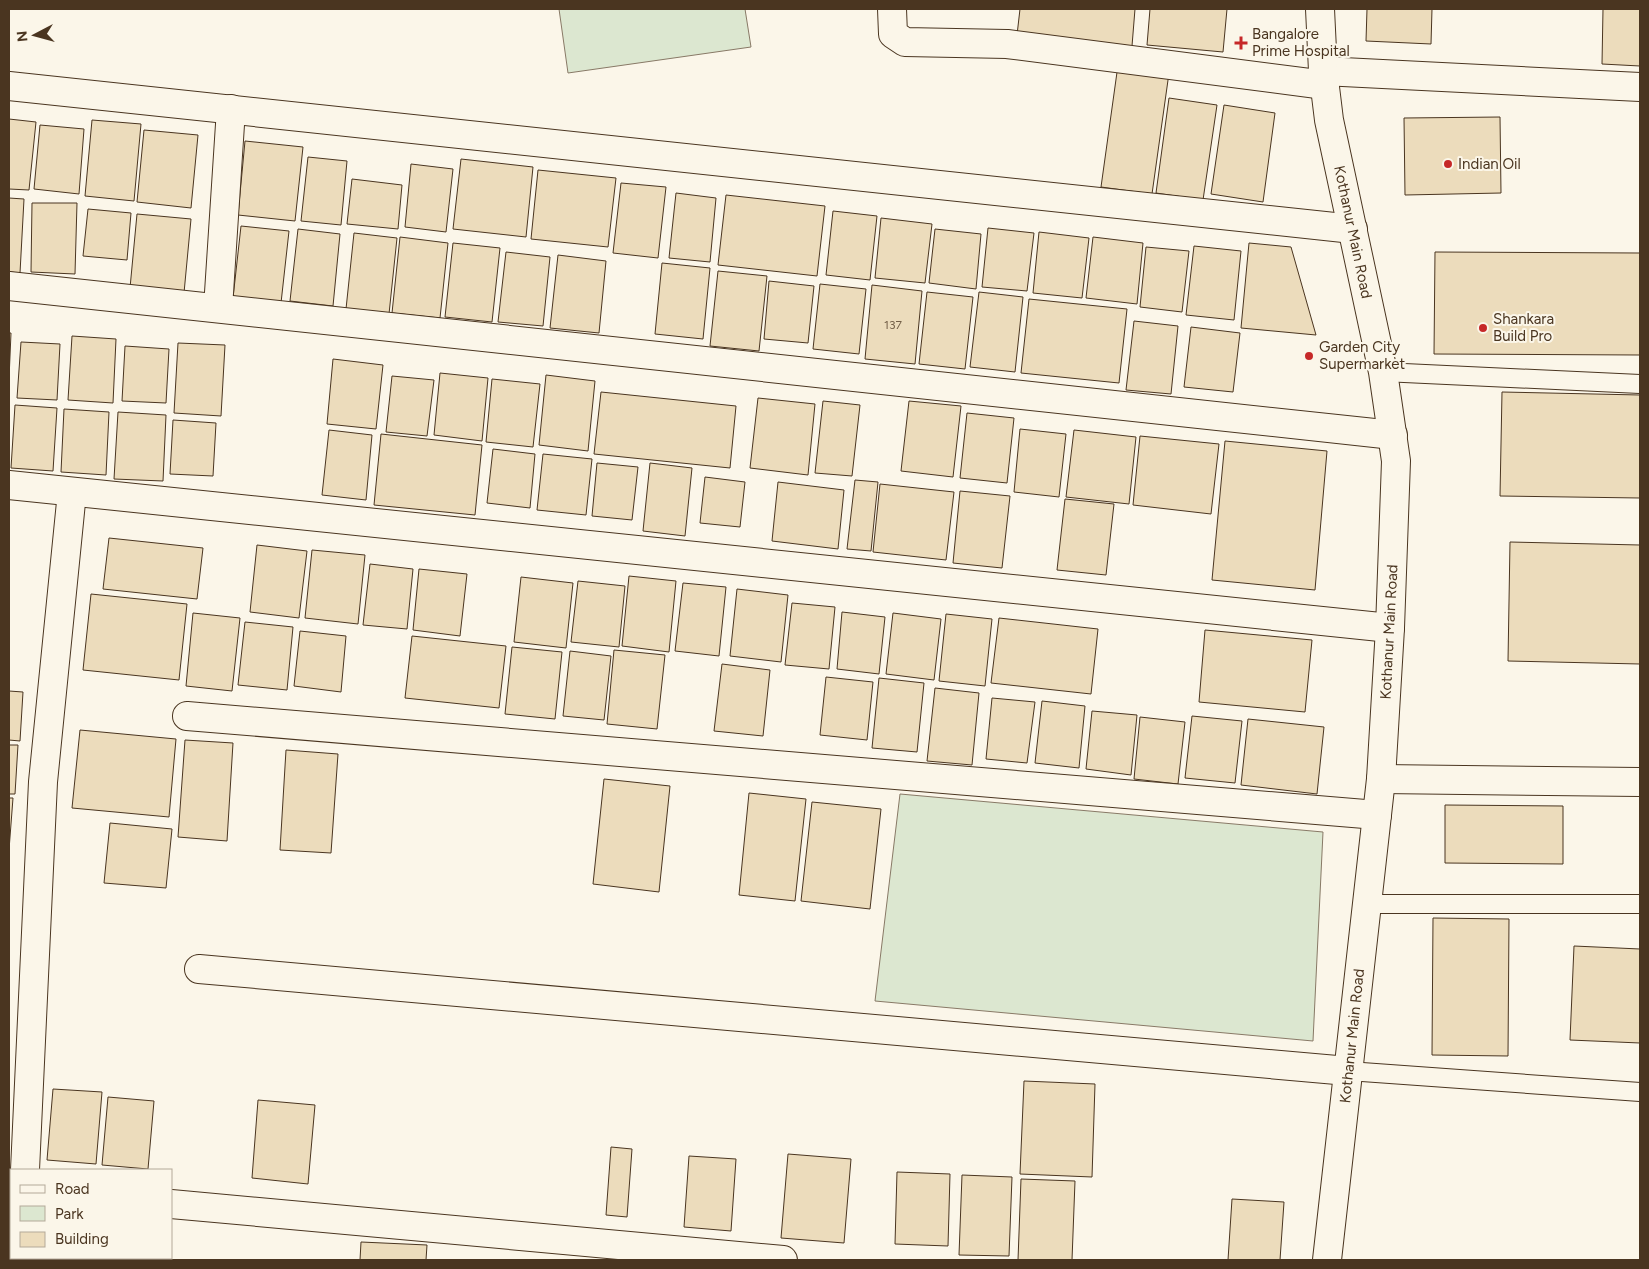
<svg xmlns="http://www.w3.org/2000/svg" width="1649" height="1269" viewBox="0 0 1649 1269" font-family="Figtree,sans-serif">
<rect width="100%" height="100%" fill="#fbf6e9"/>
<g fill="#dce7d0" stroke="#887966">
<path d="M 559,9 L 745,9 L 751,47 L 568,73 Z"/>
<path d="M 900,794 L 1323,832 L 1313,1041 L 875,1001 Z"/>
</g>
<g fill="#ecdcbc" stroke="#4a3520">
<path d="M 1020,9 L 1135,9 L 1132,46 L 1017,35 Z"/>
<path d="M 1150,9 L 1227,9 L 1223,52 L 1147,45 Z"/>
<path d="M 1367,9 L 1432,9 L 1431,44 L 1366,41 Z"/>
<path d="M 1603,9 L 1640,9 L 1640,66 L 1602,64 Z"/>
<path d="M 1118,65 L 1169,73 L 1152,194 L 1101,187 Z"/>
<path d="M 1169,98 L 1217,105 L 1203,200 L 1156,193 Z"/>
<path d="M 1224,105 L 1275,113 L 1263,202 L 1211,194 Z"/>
<path d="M 1500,117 L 1501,193 L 1405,195 L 1404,118 Z"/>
<path d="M 9,119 L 36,122 L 29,190 L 9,189 Z"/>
<path d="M 92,120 L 141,124 L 134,201 L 85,196 Z"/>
<path d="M 40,125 L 84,129 L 79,194 L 34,189 Z"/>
<path d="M 144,130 L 198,135 L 191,208 L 137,202 Z"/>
<path d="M 245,141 L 303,147 L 295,221 L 238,215 Z"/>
<path d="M 308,157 L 347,161 L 341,225 L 301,221 Z"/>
<path d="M 461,159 L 533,167 L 526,237 L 453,229 Z"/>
<path d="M 411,164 L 453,169 L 446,232 L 405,227 Z"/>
<path d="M 538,170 L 616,178 L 608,247 L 531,239 Z"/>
<path d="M 352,179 L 402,185 L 398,229 L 347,224 Z"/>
<path d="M 621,183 L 666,187 L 658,258 L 613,253 Z"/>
<path d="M 676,193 L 716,198 L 710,262 L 669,258 Z"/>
<path d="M 726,195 L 825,206 L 817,276 L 718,265 Z"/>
<path d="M 9,198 L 24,199 L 20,273 L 9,272 Z"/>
<path d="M 32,203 L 77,203 L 75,274 L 31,272 Z"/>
<path d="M 88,209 L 131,213 L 127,260 L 83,256 Z"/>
<path d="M 833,211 L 877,216 L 870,280 L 826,275 Z"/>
<path d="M 137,214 L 191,219 L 184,293 L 130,288 Z"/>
<path d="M 881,218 L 932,224 L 925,283 L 875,278 Z"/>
<path d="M 241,226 L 289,231 L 281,303 L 233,298 Z"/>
<path d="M 988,228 L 1034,233 L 1027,291 L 982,287 Z"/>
<path d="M 298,229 L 340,234 L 333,306 L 290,301 Z"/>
<path d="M 935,229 L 981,234 L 976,289 L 929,283 Z"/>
<path d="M 1039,232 L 1089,238 L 1082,298 L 1033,293 Z"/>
<path d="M 354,233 L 397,238 L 389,314 L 346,309 Z"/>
<path d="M 400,237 L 448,243 L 440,318 L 392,313 Z"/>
<path d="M 1093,237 L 1143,243 L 1137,304 L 1086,298 Z"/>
<path d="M 453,243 L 500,248 L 492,322 L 445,317 Z"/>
<path d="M 1249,243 L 1291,247 L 1316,335 L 1241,328 Z"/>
<path d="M 1194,246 L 1241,251 L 1234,320 L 1186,315 Z"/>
<path d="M 1146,247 L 1189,251 L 1182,312 L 1140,307 Z"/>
<path d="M 506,252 L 550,257 L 543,326 L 498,322 Z"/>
<path d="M 1435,252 L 1640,253 L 1640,355 L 1434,354 Z"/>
<path d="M 558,255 L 606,261 L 599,333 L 550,328 Z"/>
<path d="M 662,263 L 710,268 L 703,339 L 655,334 Z"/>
<path d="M 718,271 L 767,276 L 759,351 L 710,346 Z"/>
<path d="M 769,281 L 814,286 L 808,343 L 764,339 Z"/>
<path d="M 820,284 L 866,289 L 859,354 L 813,349 Z"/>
<path d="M 872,285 L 922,291 L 915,364 L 865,359 Z"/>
<path d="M 927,292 L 973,297 L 965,369 L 919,364 Z"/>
<path d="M 979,292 L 1023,297 L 1015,372 L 970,367 Z"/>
<path d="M 1029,299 L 1127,309 L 1119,383 L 1021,373 Z"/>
<path d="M 1134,321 L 1178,326 L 1171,394 L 1126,390 Z"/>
<path d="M 1191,327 L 1240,333 L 1233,392 L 1184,387 Z"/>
<path d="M 9,333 L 11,333 L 9,379 Z"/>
<path d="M 72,336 L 116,339 L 113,403 L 68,400 Z"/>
<path d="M 21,342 L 60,344 L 57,400 L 17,398 Z"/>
<path d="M 178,343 L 225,345 L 221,416 L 174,413 Z"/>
<path d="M 125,346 L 169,349 L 166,403 L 122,401 Z"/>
<path d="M 333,359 L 383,365 L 376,429 L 327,424 Z"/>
<path d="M 440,373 L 488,378 L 482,441 L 434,435 Z"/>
<path d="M 546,375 L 595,381 L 588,451 L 539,445 Z"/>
<path d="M 392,376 L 434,380 L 427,436 L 386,432 Z"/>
<path d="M 492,379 L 540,384 L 533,447 L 486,442 Z"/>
<path d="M 601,392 L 736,406 L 730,468 L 594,454 Z"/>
<path d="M 1502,392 L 1640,395 L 1640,498 L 1500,496 Z"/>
<path d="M 758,398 L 815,404 L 808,475 L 750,468 Z"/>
<path d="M 823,401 L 860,405 L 852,476 L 815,473 Z"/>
<path d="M 909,401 L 961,406 L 953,477 L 901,471 Z"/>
<path d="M 15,405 L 57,408 L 53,471 L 11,468 Z"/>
<path d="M 64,409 L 109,412 L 106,475 L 61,472 Z"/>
<path d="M 118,412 L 166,415 L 163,481 L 114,479 Z"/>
<path d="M 967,413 L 1014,418 L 1007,483 L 960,478 Z"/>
<path d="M 173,420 L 216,423 L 213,476 L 170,474 Z"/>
<path d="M 1020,429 L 1066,434 L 1059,497 L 1014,492 Z"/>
<path d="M 329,430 L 372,435 L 366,500 L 322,495 Z"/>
<path d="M 1074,430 L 1136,437 L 1129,504 L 1066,497 Z"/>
<path d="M 381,434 L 482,445 L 475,515 L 374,505 Z"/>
<path d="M 1140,436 L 1219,444 L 1211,514 L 1133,505 Z"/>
<path d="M 1225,441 L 1327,451 L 1315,590 L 1212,580 Z"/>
<path d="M 493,449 L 535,454 L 530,508 L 487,503 Z"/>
<path d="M 543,454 L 592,459 L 586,515 L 537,510 Z"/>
<path d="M 597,463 L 638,467 L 632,520 L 592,516 Z"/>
<path d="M 650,463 L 692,468 L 685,536 L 643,531 Z"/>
<path d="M 705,477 L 745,482 L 740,527 L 700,523 Z"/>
<path d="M 855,480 L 878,482 L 871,551 L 847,549 Z"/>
<path d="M 778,482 L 844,490 L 838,549 L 772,541 Z"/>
<path d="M 880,484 L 954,492 L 946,560 L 873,552 Z"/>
<path d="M 960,491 L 1010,496 L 1002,568 L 953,563 Z"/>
<path d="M 1065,499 L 1114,504 L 1106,575 L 1057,570 Z"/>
<path d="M 109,538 L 203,548 L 197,599 L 103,589 Z"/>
<path d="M 1510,542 L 1640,545 L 1640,664 L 1508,661 Z"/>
<path d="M 257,545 L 307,551 L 299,618 L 250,612 Z"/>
<path d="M 312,550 L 365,555 L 358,624 L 305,618 Z"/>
<path d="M 370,564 L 413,569 L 407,629 L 363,625 Z"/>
<path d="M 419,569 L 467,574 L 460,636 L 413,630 Z"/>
<path d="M 629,576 L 676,581 L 669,652 L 622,646 Z"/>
<path d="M 521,577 L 573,583 L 566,648 L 514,642 Z"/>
<path d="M 578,581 L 625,586 L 619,647 L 571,642 Z"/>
<path d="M 683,583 L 726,587 L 719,656 L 675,651 Z"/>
<path d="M 737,589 L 788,595 L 781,662 L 730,656 Z"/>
<path d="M 91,594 L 187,604 L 179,680 L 83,670 Z"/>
<path d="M 792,603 L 835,607 L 829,669 L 785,665 Z"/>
<path d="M 842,612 L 885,617 L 879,674 L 837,669 Z"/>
<path d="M 193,613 L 240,618 L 232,691 L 186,686 Z"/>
<path d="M 893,613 L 941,619 L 934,680 L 886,674 Z"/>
<path d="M 946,614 L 992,619 L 985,686 L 939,681 Z"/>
<path d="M 999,618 L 1098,629 L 1091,694 L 991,683 Z"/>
<path d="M 245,622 L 293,627 L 287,690 L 238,685 Z"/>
<path d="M 1205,630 L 1312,640 L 1305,712 L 1199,702 Z"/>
<path d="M 300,631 L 346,636 L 341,692 L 294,686 Z"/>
<path d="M 412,636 L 506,646 L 499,708 L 405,698 Z"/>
<path d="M 512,647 L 562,652 L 555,719 L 505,714 Z"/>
<path d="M 614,650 L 665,655 L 657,729 L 607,724 Z"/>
<path d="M 570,651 L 611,656 L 604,720 L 563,716 Z"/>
<path d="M 722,664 L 770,670 L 763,736 L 714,731 Z"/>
<path d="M 826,677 L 873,682 L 867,740 L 820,735 Z"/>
<path d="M 879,678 L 924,683 L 917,752 L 872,748 Z"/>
<path d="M 935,688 L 979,693 L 972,765 L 927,761 Z"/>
<path d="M 9,691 L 23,692 L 20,741 L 9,740 Z"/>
<path d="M 992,698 L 1035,702 L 1027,763 L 986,759 Z"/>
<path d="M 1042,701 L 1085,706 L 1079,768 L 1035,763 Z"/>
<path d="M 1092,711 L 1137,715 L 1131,775 L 1086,769 Z"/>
<path d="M 1192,716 L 1242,721 L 1235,783 L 1185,778 Z"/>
<path d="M 1140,717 L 1185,722 L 1178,784 L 1134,779 Z"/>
<path d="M 1248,719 L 1324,727 L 1317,794 L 1241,785 Z"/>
<path d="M 80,730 L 176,739 L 169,817 L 72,808 Z"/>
<path d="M 185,740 L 233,743 L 227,841 L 178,837 Z"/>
<path d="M 9,745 L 18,745 L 15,794 L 9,794 Z"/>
<path d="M 286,750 L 338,754 L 331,853 L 280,850 Z"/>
<path d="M 604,779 L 670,786 L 659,892 L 593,884 Z"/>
<path d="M 749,793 L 806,799 L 795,901 L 739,895 Z"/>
<path d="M 9,798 L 13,798 L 9,850 Z"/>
<path d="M 812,802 L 881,809 L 870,909 L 801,901 Z"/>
<path d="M 1445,805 L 1563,806 L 1563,864 L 1445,863 Z"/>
<path d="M 110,823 L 172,829 L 166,888 L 104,883 Z"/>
<path d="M 1433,918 L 1509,919 L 1508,1056 L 1432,1055 Z"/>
<path d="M 1574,946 L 1640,949 L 1640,1043 L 1570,1040 Z"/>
<path d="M 1024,1081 L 1095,1084 L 1092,1177 L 1020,1174 Z"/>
<path d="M 53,1089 L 102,1092 L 96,1164 L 47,1160 Z"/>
<path d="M 108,1097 L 154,1101 L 148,1169 L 102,1165 Z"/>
<path d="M 258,1100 L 315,1105 L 308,1184 L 252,1178 Z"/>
<path d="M 611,1147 L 632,1149 L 627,1217 L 606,1215 Z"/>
<path d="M 788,1154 L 851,1159 L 844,1243 L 781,1238 Z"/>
<path d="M 689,1156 L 736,1159 L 731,1231 L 684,1227 Z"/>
<path d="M 897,1172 L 950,1174 L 948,1246 L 895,1244 Z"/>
<path d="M 962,1175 L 1012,1177 L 1009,1256 L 959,1255 Z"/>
<path d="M 1021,1179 L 1075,1181 L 1072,1260 L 1018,1260 Z"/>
<path d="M 1232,1199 L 1284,1202 L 1280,1260 L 1228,1260 Z"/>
<path d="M 361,1242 L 427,1245 L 426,1260 L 360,1260 Z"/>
<rect x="41" y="1258" width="102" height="2"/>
</g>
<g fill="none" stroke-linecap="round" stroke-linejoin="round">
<g stroke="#4a3520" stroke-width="20">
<g id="lane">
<path d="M 1383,372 L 1640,384"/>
<path d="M 1367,904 L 1640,904"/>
<path d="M 1348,1071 L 1640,1092"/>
</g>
</g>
<g stroke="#4a3520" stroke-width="30">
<g id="street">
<path d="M 892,9 L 893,34 L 905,42 L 1007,44 L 1325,85"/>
<path d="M 1323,71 L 1640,87"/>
<path d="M 9,86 L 1353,229"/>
<path d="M 9,286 L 1393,435"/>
<path d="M 218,308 L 231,109"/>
<path d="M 9,485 L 1390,628"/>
<path d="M 187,716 L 1377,815"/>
<path d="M 1381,779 L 1640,782"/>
<path d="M 199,969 L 1348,1071"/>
<path d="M 25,1170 L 43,782 L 72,492"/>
<path d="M 171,1204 L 783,1260"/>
<path d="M 18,1260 L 19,1258"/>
</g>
</g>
<g stroke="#4a3520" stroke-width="30">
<path id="secondary" d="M 1320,9 L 1323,71 L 1329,120 L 1383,372 L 1396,461 L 1390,628 L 1381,779 L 1327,1260"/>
</g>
<use href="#lane" stroke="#fbf6e9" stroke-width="18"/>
<use href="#street" stroke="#fbf6e9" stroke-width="28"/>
<use href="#secondary" stroke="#fbf6e9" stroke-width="28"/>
</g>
<g fill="#c62828" stroke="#fbf6e9" stroke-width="2">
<path d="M1238.5 35.5h5v5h5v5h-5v5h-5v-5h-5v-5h5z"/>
<circle cx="1448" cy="164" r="5"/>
<circle cx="1483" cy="328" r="5"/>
<circle cx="1309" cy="356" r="5"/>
</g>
<g text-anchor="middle" stroke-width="4" stroke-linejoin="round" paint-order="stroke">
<g font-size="12" fill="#725f47">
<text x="893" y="329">137</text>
</g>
<g font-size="15" fill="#4a3520" stroke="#fbf6e9" text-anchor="start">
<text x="1252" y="39">Bangalore<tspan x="1252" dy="17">Prime Hospital</tspan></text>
<text x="1458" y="169">Indian Oil</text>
<text x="1493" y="324">Shankara<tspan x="1493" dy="17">Build Pro</tspan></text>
<text x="1319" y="352">Garden City<tspan x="1319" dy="17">Supermarket</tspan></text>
</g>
<g font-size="15" fill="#4a3520" stroke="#fbf6e9">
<text transform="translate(1353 232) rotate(78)" y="5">Kothanur Main Road</text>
<text transform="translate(1389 632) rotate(-87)" y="5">Kothanur Main Road</text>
<text transform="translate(1352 1036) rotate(-84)" y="5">Kothanur Main Road</text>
</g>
</g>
<rect width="1649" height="1269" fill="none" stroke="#4a3520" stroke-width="20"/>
<rect x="10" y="1169" width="162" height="90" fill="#fbf6e9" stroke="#b4a999"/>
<rect x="20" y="1185" width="25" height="8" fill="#fbf6e9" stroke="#b4a999"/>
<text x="55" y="1194" font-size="15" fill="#4a3520">Road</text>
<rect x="20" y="1206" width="25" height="15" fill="#dce7d0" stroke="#b4a999"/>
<text x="55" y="1219" font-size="15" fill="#4a3520">Park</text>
<rect x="20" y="1232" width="25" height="15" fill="#ecdcbc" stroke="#b4a999"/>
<text x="55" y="1244" font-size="15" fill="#4a3520">Building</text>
<g transform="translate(35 35) rotate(264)" stroke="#fbf6e9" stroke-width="4" paint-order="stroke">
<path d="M0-4L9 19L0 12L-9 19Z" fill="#4a3520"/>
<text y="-8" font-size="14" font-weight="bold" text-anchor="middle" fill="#4a3520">N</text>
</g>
</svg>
